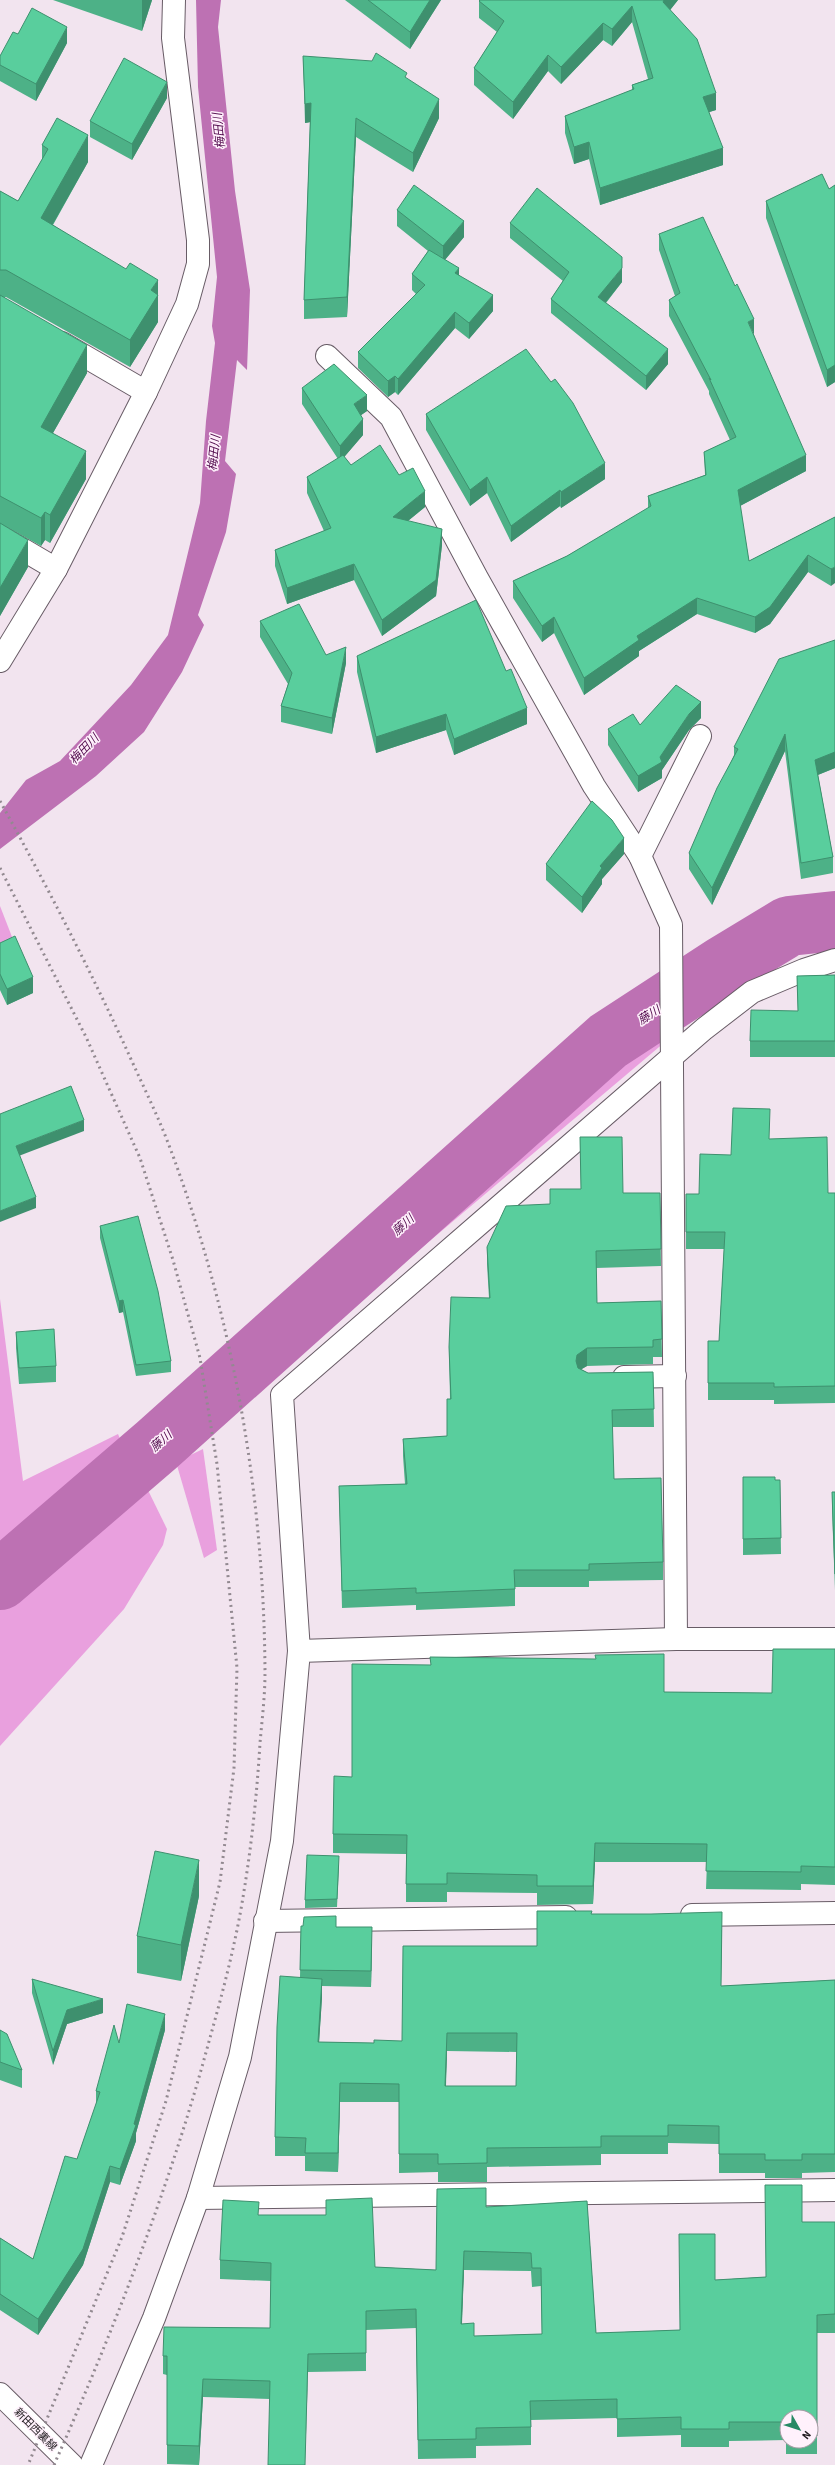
<svg xmlns="http://www.w3.org/2000/svg" width="835" height="2465" viewBox="0 0 835 2465" font-family="'Source Sans 3','Noto Sans JP',sans-serif">
<rect width="100%" height="100%" fill="#f2e4ef"/>
<g fill="#e9a0de">
<path d="M 0,906 L 14,942 L 0,949 Z"/>
<path d="M 662,1012 L 665,1042 L 321,1333 L 293,1353 L 283,1352 L 276,1344 Z"/>
<path d="M 0,1299 L 23,1481 L 118,1434 L 128,1458 L 0,1572 Z"/>
<path d="M 203,1449 L 217,1550 L 204,1558 L 176,1462 Z"/>
<path d="M 144,1482 L 167,1529 L 163,1545 L 124,1609 L 0,1746 L 0,1597 Z"/>
</g>
<path fill="#bd71b3" d="M 196,0 L 221,0 L 218,27 L 235,191 L 250,290 L 247,370 L 237,360 L 225,461 L 236,474 L 226,532 L 198,615 L 204,625 L 182,672 L 144,732 L 96,776 L 0,849 L 0,813 L 26,780 L 60,761 L 131,685 L 168,635 L 200,503 L 206,421 L 215,343 L 212,326 L 217,277 L 198,87 Z"/>
<g fill="none" stroke-linecap="round" stroke-linejoin="round">
<path stroke="#bd71b3" stroke-width="60" d="M 0,1580 L 157,1445 L 608,1041 L 723,966 L 789,926 L 835,921"/>
<g stroke="#685c66" stroke-width="24">
<g id="minor">
<path d="M 62,343 L 146,392"/>
<path d="M 327,356 L 391,417 L 477,578 L 594,786 L 640,856 L 671,925 L 676,1639"/>
<path d="M 0,536 L 56,569"/>
<path d="M 0,661 L 56,569 L 146,392 L 187,304 L 198,264 L 198,240 L 173,38 L 174,0"/>
<path d="M 640,856 L 700,736"/>
<path d="M 624,1377 L 675,1376"/>
<path d="M 299,1651 L 282,1395 L 704,1029 L 752,992 L 804,970 L 835,960"/>
<path d="M 692,1915 L 835,1913"/>
<path d="M 265,1921 L 566,1917"/>
<path d="M 198,2198 L 835,2190"/>
<path d="M 91,2465 L 154,2318 L 198,2198 L 240,2057 L 282,1841 L 299,1651 L 676,1639 L 835,1639"/>
</g>
</g>
<g stroke="#685c66" stroke-width="24">
<path id="tertiary" d="M 0,2394 L 72,2465"/>
</g>
<use href="#minor" stroke="#fff" stroke-width="22"/>
<use href="#tertiary" stroke="#fff" stroke-width="22"/>
<g stroke="#928990" stroke-width="3" stroke-dasharray="2 4" stroke-linecap="butt">
<path d="M 0,801 C 48,888 94,977 135,1068 C 147,1094 160,1121 170,1148 C 233,1316 264,1494 265,1673 C 265,1696 262,1720 260,1743 C 257,1792 252,1842 244,1891 C 236,1943 222,1995 208,2045 C 169,2189 114,2329 54,2465"/>
<path d="M 0,868 L 86,1037 L 140,1158 L 173,1260 L 200,1358 L 217,1464 L 237,1668 L 234,1768 L 220,1882 L 166,2101 L 122,2237 L 28,2465"/>
</g>
</g>
<g fill="#4db187" fill-rule="evenodd">
<path d="M 53,0 L 152,0 L 142,31 Z"/>
<path d="M 345,0 L 441,0 L 410,49 Z"/>
<path d="M 678,0 L 670,10 L 716,110 L 709,112 L 723,165 L 600,205 L 589,159 L 574,164 L 565,133 L 565,116 L 632,90 L 632,85 L 648,79 L 632,22 L 612,46 L 603,40 L 561,84 L 548,71 L 513,119 L 474,85 L 474,68 L 497,32 L 479,18 L 479,1 Z"/>
<path d="M 18,34 L 67,43 L 36,101 L 0,81 L 0,56 Z"/>
<path d="M 303,56 L 407,79 L 439,118 L 413,172 L 356,137 L 347,317 L 304,319 L 304,300 L 310,122 L 305,123 Z"/>
<path d="M 167,98 L 132,160 L 90,137 L 90,121 Z"/>
<path d="M 42,145 L 88,162 L 53,225 L 158,294 L 158,322 L 130,367 L 6,297 L 4,297 L 87,373 L 53,433 L 86,479 L 50,543 L 45,540 L 41,546 L 5,526 L 28,567 L 0,616 L 0,191 L 18,201 L 42,160 Z"/>
<path d="M 835,185 L 835,382 L 827,387 L 766,218 L 766,201 L 829,189 Z"/>
<path d="M 397,210 L 464,237 L 445,260 L 493,311 L 469,339 L 455,328 L 398,395 L 395,392 L 388,397 L 358,368 L 358,352 L 416,294 L 412,290 L 412,274 L 428,251 L 397,226 Z"/>
<path d="M 510,223 L 622,282 L 606,303 L 668,364 L 646,390 L 551,313 L 551,299 L 563,281 L 510,238 Z"/>
<path d="M 659,234 L 754,335 L 806,471 L 740,506 L 749,561 L 835,517 L 831,586 L 808,572 L 770,624 L 755,633 L 697,614 L 639,651 L 639,656 L 584,695 L 554,633 L 542,642 L 513,598 L 513,581 L 567,556 L 648,509 L 648,496 L 705,475 L 704,452 L 730,440 L 709,394 L 709,391 L 669,316 L 669,300 L 675,296 L 659,250 Z"/>
<path d="M 302,388 L 367,411 L 361,415 L 363,435 L 344,457 L 351,465 L 399,475 L 425,507 L 408,521 L 442,545 L 436,596 L 382,636 L 354,580 L 287,604 L 275,566 L 275,550 L 324,531 L 307,493 L 307,477 L 338,459 L 302,404 Z"/>
<path d="M 426,414 L 605,479 L 561,508 L 560,506 L 511,542 L 487,493 L 470,506 L 426,430 Z"/>
<path d="M 260,621 L 326,655 L 346,663 L 332,734 L 281,722 L 281,706 L 288,684 L 260,637 Z"/>
<path d="M 835,640 L 835,768 L 818,775 L 833,857 L 833,873 L 801,879 L 785,751 L 712,905 L 689,869 L 689,853 L 734,755 L 734,747 Z"/>
<path d="M 357,656 L 506,671 L 527,724 L 454,755 L 446,730 L 376,753 L 357,672 Z"/>
<path d="M 701,718 L 689,730 L 662,770 L 662,778 L 638,792 L 608,745 L 608,729 Z"/>
<path d="M 624,854 L 602,879 L 602,884 L 582,913 L 546,880 L 546,864 Z"/>
<path d="M 0,943 L 33,993 L 7,1005 L 0,990 Z"/>
<path d="M 835,975 L 835,1057 L 750,1057 L 750,1041 L 798,1011 L 797,976 Z"/>
<path d="M 580,1137 L 623,1193 L 660,1193 L 661,1266 L 596,1268 L 597,1303 L 661,1301 L 662,1357 L 653,1357 L 653,1364 L 587,1366 L 581,1369 L 588,1373 L 653,1372 L 654,1427 L 612,1427 L 614,1479 L 663,1562 L 663,1580 L 589,1581 L 589,1587 L 515,1587 L 515,1606 L 416,1610 L 416,1605 L 342,1608 L 339,1486 L 405,1484 L 403,1456 L 403,1439 L 447,1436 L 450,1399 L 449,1347 L 489,1298 L 487,1264 L 487,1247 L 550,1204 L 581,1189 Z"/>
<path d="M 770,1139 L 828,1193 L 835,1193 L 835,1403 L 774,1404 L 774,1400 L 708,1400 L 708,1341 L 719,1341 L 724,1249 L 686,1249 L 686,1194 L 699,1194 L 731,1155 Z"/>
<path d="M 100,1226 L 171,1361 L 171,1372 L 136,1376 L 123,1312 L 119,1313 L 100,1238 Z"/>
<path d="M 16,1332 L 56,1366 L 56,1382 L 19,1384 L 16,1348 Z"/>
<path d="M 743,1477 L 775,1480 L 780,1480 L 781,1554 L 743,1555 Z"/>
<path d="M 832,1492 L 835,1492 L 835,1590 L 832,1509 Z"/>
<path d="M 835,1649 L 835,1885 L 801,1884 L 801,1890 L 706,1889 L 707,1862 L 595,1862 L 593,1904 L 537,1905 L 537,1893 L 447,1892 L 447,1902 L 406,1902 L 406,1854 L 333,1853 L 333,1834 L 352,1777 L 664,1692 L 772,1693 Z"/>
<path d="M 339,1865 L 337,1907 L 305,1908 L 305,1900 Z"/>
<path d="M 199,1896 L 181,1981 L 137,1973 L 137,1936 Z"/>
<path d="M 592,1914 L 722,1930 L 721,1986 L 835,1980 L 835,2172 L 802,2173 L 802,2178 L 765,2178 L 765,2173 L 719,2173 L 719,2144 L 668,2143 L 668,2154 L 601,2154 L 601,2165 L 487,2167 L 487,2182 L 438,2182 L 438,2172 L 399,2173 L 399,2102 L 340,2102 L 338,2172 L 305,2171 L 305,2156 L 275,2156 L 275,2137 L 300,1977 L 301,1926 L 336,1927 L 372,1944 L 371,1987 L 322,1986 L 322,1997 L 319,2042 L 374,2043 L 402,2041 L 537,1946 ZM 447,2051 L 517,2052 L 516,2086 L 446,2086 Z"/>
<path d="M 32,1979 L 103,2013 L 67,2024 L 53,2065 L 32,1993 Z"/>
<path d="M 0,2030 L 22,2070 L 22,2088 L 0,2080 Z"/>
<path d="M 165,2030 L 136,2133 L 136,2141 L 120,2185 L 110,2182 L 83,2265 L 38,2335 L 0,2310 L 0,2238 L 33,2259 L 77,2159 L 96,2105 L 96,2091 L 119,2043 Z"/>
<path d="M 326,2200 L 375,2267 L 436,2270 L 486,2207 L 587,2201 L 596,2333 L 680,2330 L 715,2280 L 766,2277 L 802,2222 L 835,2222 L 835,2333 L 817,2333 L 817,2454 L 786,2454 L 786,2440 L 729,2441 L 729,2447 L 681,2447 L 681,2435 L 617,2437 L 617,2418 L 531,2420 L 531,2445 L 476,2446 L 476,2458 L 418,2459 L 416,2328 L 366,2330 L 366,2371 L 308,2372 L 270,2399 L 203,2397 L 199,2465 L 167,2464 L 167,2375 L 163,2374 L 163,2356 L 270,2328 L 271,2281 L 220,2279 L 220,2260 L 259,2215 L 326,2215 ZM 464,2270 L 531,2271 L 532,2287 L 541,2286 L 542,2334 L 474,2336 L 462,2324 ZM 787,2417 L 811,2417 L 811,2441 L 787,2441 Z"/>
</g>
<g fill="#3e906e">
<path d="M 142,0 L 152,0 L 142,31 Z"/>
<path d="M 430,0 L 441,0 L 410,49 L 410,32 Z"/>
<path d="M 664,0 L 678,0 L 663,19 L 663,2 Z"/>
<path d="M 632,6 L 632,22 L 612,46 L 612,29 Z"/>
<path d="M 603,23 L 603,40 L 561,84 L 561,67 Z"/>
<path d="M 67,27 L 67,43 L 36,101 L 36,84 Z"/>
<path d="M 548,55 L 548,71 L 513,119 L 513,102 Z"/>
<path d="M 167,82 L 167,98 L 132,160 L 132,144 Z"/>
<path d="M 716,93 L 716,110 L 703,114 L 703,97 Z"/>
<path d="M 439,99 L 439,118 L 413,172 L 413,153 Z"/>
<path d="M 311,103 L 311,122 L 305,123 L 305,104 Z"/>
<path d="M 356,118 L 356,137 L 347,317 L 347,297 Z"/>
<path d="M 88,135 L 88,162 L 41,245 L 41,218 Z"/>
<path d="M 589,142 L 589,159 L 574,164 L 574,147 Z"/>
<path d="M 723,148 L 723,165 L 600,205 L 600,188 Z"/>
<path d="M 464,221 L 464,237 L 443,262 L 443,246 Z"/>
<path d="M 459,268 L 459,284 L 455,273 Z"/>
<path d="M 622,268 L 622,282 L 598,312 L 598,297 Z"/>
<path d="M 158,280 L 158,322 L 130,367 L 130,340 L 151,290 Z"/>
<path d="M 493,295 L 493,311 L 469,339 L 469,323 Z"/>
<path d="M 455,312 L 455,328 L 398,395 L 398,379 Z"/>
<path d="M 754,319 L 754,335 L 748,322 Z"/>
<path d="M 87,345 L 87,373 L 41,454 L 41,427 Z"/>
<path d="M 668,349 L 668,364 L 646,390 L 646,376 Z"/>
<path d="M 835,365 L 835,382 L 827,387 L 827,370 Z"/>
<path d="M 395,376 L 395,392 L 388,397 L 388,381 Z"/>
<path d="M 367,395 L 367,411 L 354,420 L 354,404 Z"/>
<path d="M 363,419 L 363,435 L 340,462 L 340,446 Z"/>
<path d="M 86,451 L 86,479 L 50,543 L 50,515 Z"/>
<path d="M 806,455 L 806,471 L 738,507 L 738,490 Z"/>
<path d="M 605,463 L 605,479 L 561,508 L 561,492 Z"/>
<path d="M 487,477 L 487,493 L 470,506 L 470,490 Z"/>
<path d="M 560,490 L 560,506 L 511,542 L 511,526 Z"/>
<path d="M 425,491 L 425,507 L 393,533 L 393,517 Z"/>
<path d="M 45,512 L 45,540 L 41,546 L 41,518 Z"/>
<path d="M 442,529 L 442,545 L 436,596 L 382,636 L 382,620 Z"/>
<path d="M 28,540 L 28,567 L 0,616 L 0,588 Z"/>
<path d="M 808,555 L 808,572 L 770,624 L 755,633 L 755,617 Z"/>
<path d="M 354,564 L 354,580 L 287,604 L 287,588 Z"/>
<path d="M 835,567 L 835,583 L 831,586 L 831,569 Z"/>
<path d="M 697,598 L 697,614 L 639,651 L 639,656 L 584,695 L 584,678 L 637,636 Z"/>
<path d="M 554,617 L 554,633 L 542,642 L 542,626 Z"/>
<path d="M 346,647 L 346,663 L 332,734 L 332,718 Z"/>
<path d="M 701,702 L 701,718 L 689,730 L 662,770 L 662,778 L 638,792 L 638,776 L 660,757 L 689,714 Z"/>
<path d="M 527,708 L 527,724 L 454,755 L 454,739 Z"/>
<path d="M 446,714 L 446,730 L 376,753 L 376,737 Z"/>
<path d="M 785,734 L 785,751 L 712,905 L 712,888 Z"/>
<path d="M 835,752 L 835,768 L 815,776 L 815,760 Z"/>
<path d="M 624,838 L 624,854 L 602,879 L 602,884 L 582,913 L 582,897 L 600,866 Z"/>
<path d="M 33,977 L 33,993 L 7,1005 L 7,989 Z"/>
<path d="M 84,1120 L 84,1131 L 16,1157 L 16,1146 Z"/>
<path d="M 36,1197 L 36,1208 L 0,1222 L 0,1211 Z"/>
<path d="M 123,1300 L 123,1312 L 119,1313 L 119,1301 Z"/>
<path d="M 587,1348 L 587,1366 L 577,1372 L 576,1361 L 577,1355 Z"/>
<path d="M 595,1843 L 595,1862 L 593,1904 L 593,1886 Z"/>
<path d="M 199,1860 L 199,1896 L 181,1981 L 181,1945 Z"/>
<path d="M 372,1927 L 372,1944 L 371,1987 L 371,1971 Z"/>
<path d="M 322,1979 L 322,1997 L 318,2060 L 318,2042 Z"/>
<path d="M 103,1999 L 103,2013 L 67,2024 L 53,2065 L 53,2051 L 67,2010 Z"/>
<path d="M 165,2014 L 165,2030 L 136,2133 L 136,2141 L 120,2185 L 120,2169 L 134,2124 Z"/>
<path d="M 447,2033 L 447,2051 L 445,2105 L 445,2086 Z"/>
<path d="M 340,2083 L 340,2102 L 338,2172 L 338,2153 Z"/>
<path d="M 110,2166 L 110,2182 L 83,2265 L 38,2335 L 38,2319 Z"/>
<path d="M 464,2251 L 464,2270 L 461,2342 L 461,2324 Z"/>
<path d="M 308,2354 L 308,2372 L 305,2465 Z"/>
<path d="M 203,2379 L 203,2397 L 199,2465 L 199,2446 Z"/>
</g>
<g fill="#59ce9d" stroke="#3e906e" fill-rule="evenodd">
<path d="M 368,0 L 430,0 L 410,32 Z"/>
<path d="M 480,0 L 664,0 L 663,2 L 697,39 L 716,93 L 703,97 L 723,148 L 600,188 L 589,142 L 574,147 L 565,116 L 634,89 L 632,85 L 653,78 L 632,6 L 612,29 L 603,23 L 561,67 L 548,55 L 513,102 L 474,68 L 504,21 L 479,1 Z"/>
<path d="M 32,8 L 67,27 L 36,84 L 0,65 L 0,56 L 13,32 L 18,34 Z"/>
<path d="M 376,53 L 407,73 L 405,77 L 439,99 L 413,153 L 356,118 L 347,297 L 304,300 L 311,103 L 305,104 L 303,56 L 372,61 Z"/>
<path d="M 124,58 L 167,82 L 132,144 L 90,121 Z"/>
<path d="M 57,118 L 88,135 L 41,218 L 126,269 L 130,263 L 158,280 L 151,290 L 158,295 L 130,340 L 6,270 L 0,270 L 0,191 L 18,201 L 48,149 L 42,145 Z"/>
<path d="M 822,174 L 829,189 L 835,185 L 835,365 L 827,370 L 766,201 Z"/>
<path d="M 414,185 L 464,221 L 443,246 L 397,210 Z"/>
<path d="M 537,188 L 622,257 L 622,268 L 598,297 L 668,349 L 646,376 L 551,299 L 569,272 L 510,223 Z"/>
<path d="M 703,217 L 735,286 L 737,284 L 754,319 L 748,322 L 806,455 L 738,490 L 749,561 L 835,517 L 835,567 L 831,569 L 808,555 L 770,607 L 755,617 L 697,598 L 637,636 L 639,640 L 584,678 L 554,617 L 542,626 L 513,581 L 567,556 L 651,506 L 648,496 L 706,475 L 704,452 L 736,437 L 709,378 L 711,380 L 669,300 L 680,293 L 659,234 Z"/>
<path d="M 429,250 L 459,268 L 455,273 L 493,295 L 469,323 L 455,312 L 398,379 L 395,376 L 388,381 L 358,352 L 425,285 L 412,274 Z"/>
<path d="M 0,295 L 87,345 L 41,427 L 86,451 L 50,515 L 45,512 L 41,518 L 0,496 Z"/>
<path d="M 526,349 L 551,382 L 555,379 L 573,403 L 605,463 L 561,492 L 560,490 L 511,526 L 487,477 L 470,490 L 426,414 Z"/>
<path d="M 334,364 L 367,395 L 354,404 L 363,419 L 340,446 L 302,388 Z"/>
<path d="M 380,445 L 399,475 L 413,468 L 425,491 L 393,517 L 442,529 L 436,580 L 382,620 L 354,564 L 287,588 L 275,550 L 331,528 L 307,477 L 343,455 L 351,465 Z"/>
<path d="M 0,523 L 28,540 L 0,588 Z"/>
<path d="M 476,600 L 506,671 L 511,669 L 527,708 L 454,739 L 446,714 L 376,737 L 357,656 Z"/>
<path d="M 299,604 L 326,655 L 346,647 L 332,718 L 281,706 L 292,673 L 260,621 Z"/>
<path d="M 835,640 L 835,752 L 815,760 L 833,857 L 801,863 L 785,734 L 712,888 L 689,853 L 717,788 L 738,749 L 734,747 L 779,659 Z"/>
<path d="M 676,685 L 701,702 L 689,714 L 660,757 L 662,762 L 638,776 L 608,729 L 633,714 L 640,725 Z"/>
<path d="M 592,801 L 612,820 L 624,838 L 600,866 L 602,868 L 582,897 L 546,864 Z"/>
<path d="M 15,936 L 33,977 L 7,989 L 0,974 L 0,943 Z"/>
<path d="M 835,975 L 835,1041 L 750,1041 L 751,1010 L 798,1011 L 797,976 Z"/>
<path d="M 71,1086 L 84,1120 L 16,1146 L 36,1197 L 0,1211 L 0,1114 Z"/>
<path d="M 733,1108 L 770,1109 L 769,1139 L 827,1137 L 828,1193 L 835,1193 L 835,1386 L 774,1387 L 774,1383 L 708,1383 L 708,1341 L 719,1341 L 725,1232 L 686,1232 L 686,1194 L 699,1194 L 700,1154 L 731,1155 Z"/>
<path d="M 580,1137 L 622,1137 L 623,1193 L 660,1193 L 661,1249 L 596,1251 L 597,1303 L 661,1301 L 662,1339 L 653,1340 L 653,1347 L 587,1348 L 577,1355 L 576,1361 L 578,1368 L 588,1373 L 653,1372 L 654,1409 L 612,1410 L 614,1479 L 661,1478 L 663,1562 L 589,1564 L 589,1570 L 514,1570 L 515,1589 L 416,1593 L 416,1588 L 342,1591 L 339,1486 L 407,1484 L 403,1439 L 447,1436 L 447,1399 L 451,1399 L 449,1347 L 451,1297 L 490,1298 L 487,1247 L 506,1206 L 550,1204 L 550,1189 L 581,1189 Z"/>
<path d="M 138,1216 L 158,1291 L 171,1361 L 136,1365 L 123,1300 L 119,1301 L 100,1226 Z"/>
<path d="M 54,1329 L 56,1366 L 19,1368 L 16,1332 Z"/>
<path d="M 743,1477 L 775,1477 L 775,1480 L 780,1480 L 781,1538 L 743,1539 Z"/>
<path d="M 832,1492 L 835,1492 L 835,1574 Z"/>
<path d="M 773,1649 L 835,1649 L 835,1867 L 801,1866 L 801,1872 L 706,1871 L 707,1844 L 595,1843 L 593,1886 L 537,1886 L 537,1875 L 447,1873 L 447,1884 L 406,1884 L 407,1835 L 333,1834 L 334,1776 L 352,1777 L 352,1664 L 431,1665 L 430,1657 L 596,1659 L 595,1655 L 664,1654 L 664,1692 L 772,1693 Z"/>
<path d="M 155,1851 L 199,1860 L 181,1945 L 137,1936 Z"/>
<path d="M 307,1855 L 339,1856 L 337,1899 L 305,1900 Z"/>
<path d="M 537,1911 L 592,1911 L 591,1914 L 651,1914 L 722,1912 L 721,1986 L 835,1980 L 835,2154 L 802,2154 L 802,2160 L 765,2160 L 765,2154 L 719,2154 L 719,2126 L 668,2125 L 668,2136 L 601,2136 L 601,2147 L 487,2148 L 487,2163 L 438,2164 L 438,2154 L 399,2154 L 399,2084 L 340,2083 L 338,2153 L 305,2153 L 306,2138 L 275,2137 L 277,2027 L 280,1976 L 322,1979 L 318,2042 L 374,2043 L 374,2040 L 402,2041 L 403,1946 L 537,1946 ZM 447,2033 L 517,2033 L 516,2086 L 445,2086 Z"/>
<path d="M 336,1916 L 336,1927 L 372,1927 L 371,1971 L 300,1970 L 301,1926 L 303,1926 L 304,1917 Z"/>
<path d="M 32,1979 L 103,1999 L 67,2010 L 53,2051 Z"/>
<path d="M 127,2004 L 165,2014 L 134,2124 L 136,2125 L 120,2169 L 110,2166 L 83,2249 L 38,2319 L 0,2294 L 0,2238 L 33,2259 L 65,2156 L 77,2159 L 100,2092 L 96,2091 L 114,2025 L 119,2043 Z"/>
<path d="M 0,2030 L 7,2034 L 22,2070 L 0,2062 Z"/>
<path d="M 765,2185 L 802,2185 L 802,2222 L 835,2222 L 835,2314 L 817,2315 L 817,2436 L 811,2436 L 811,2417 L 787,2417 L 787,2436 L 786,2436 L 786,2422 L 729,2422 L 729,2429 L 681,2429 L 681,2417 L 617,2419 L 617,2399 L 530,2401 L 531,2427 L 476,2428 L 476,2439 L 418,2440 L 416,2309 L 366,2311 L 366,2353 L 308,2354 L 305,2465 L 268,2465 L 270,2381 L 203,2379 L 199,2446 L 167,2445 L 167,2356 L 163,2356 L 164,2327 L 270,2328 L 271,2263 L 220,2260 L 223,2200 L 259,2202 L 258,2215 L 326,2215 L 326,2200 L 372,2198 L 375,2267 L 436,2270 L 437,2189 L 486,2188 L 486,2207 L 587,2201 L 596,2333 L 680,2330 L 679,2234 L 715,2234 L 715,2280 L 766,2277 ZM 464,2251 L 531,2253 L 532,2268 L 541,2268 L 542,2334 L 474,2336 L 474,2323 L 461,2324 Z"/>
</g>
<g text-anchor="middle" stroke-width="3" stroke-linejoin="round" paint-order="stroke">
<g font-size="11" fill="#211c20" stroke="#fff1fc">
<text transform="translate(36 2429) rotate(45)" y="4">新田西裏線</text>
</g>
<g font-size="12" font-style="italic" fill="#540e4f" stroke="#fff1fc">
<text transform="translate(219 131) rotate(-96)" y="4">梅田川</text>
<text transform="translate(214 453) rotate(-84)" y="4">梅田川</text>
<text transform="translate(84 749) rotate(-46)" y="4">梅田川</text>
<text transform="translate(649 1015) rotate(-32)" y="4">藤川</text>
<text transform="translate(403 1225) rotate(-42)" y="4">藤川</text>
<text transform="translate(161 1441) rotate(-41)" y="4">藤川</text>
</g>
</g>
<g transform="translate(799 2429) rotate(129)"><circle r="19" fill="#fff1fc" stroke="#a69ca4"/>
<path d="M0-3L7 15L0 10L-7 15Z" fill="#278a65"/>
<text y="-6" font-size="11" font-weight="bold" text-anchor="middle" fill="#211c20">N</text>
</g>
</svg>
